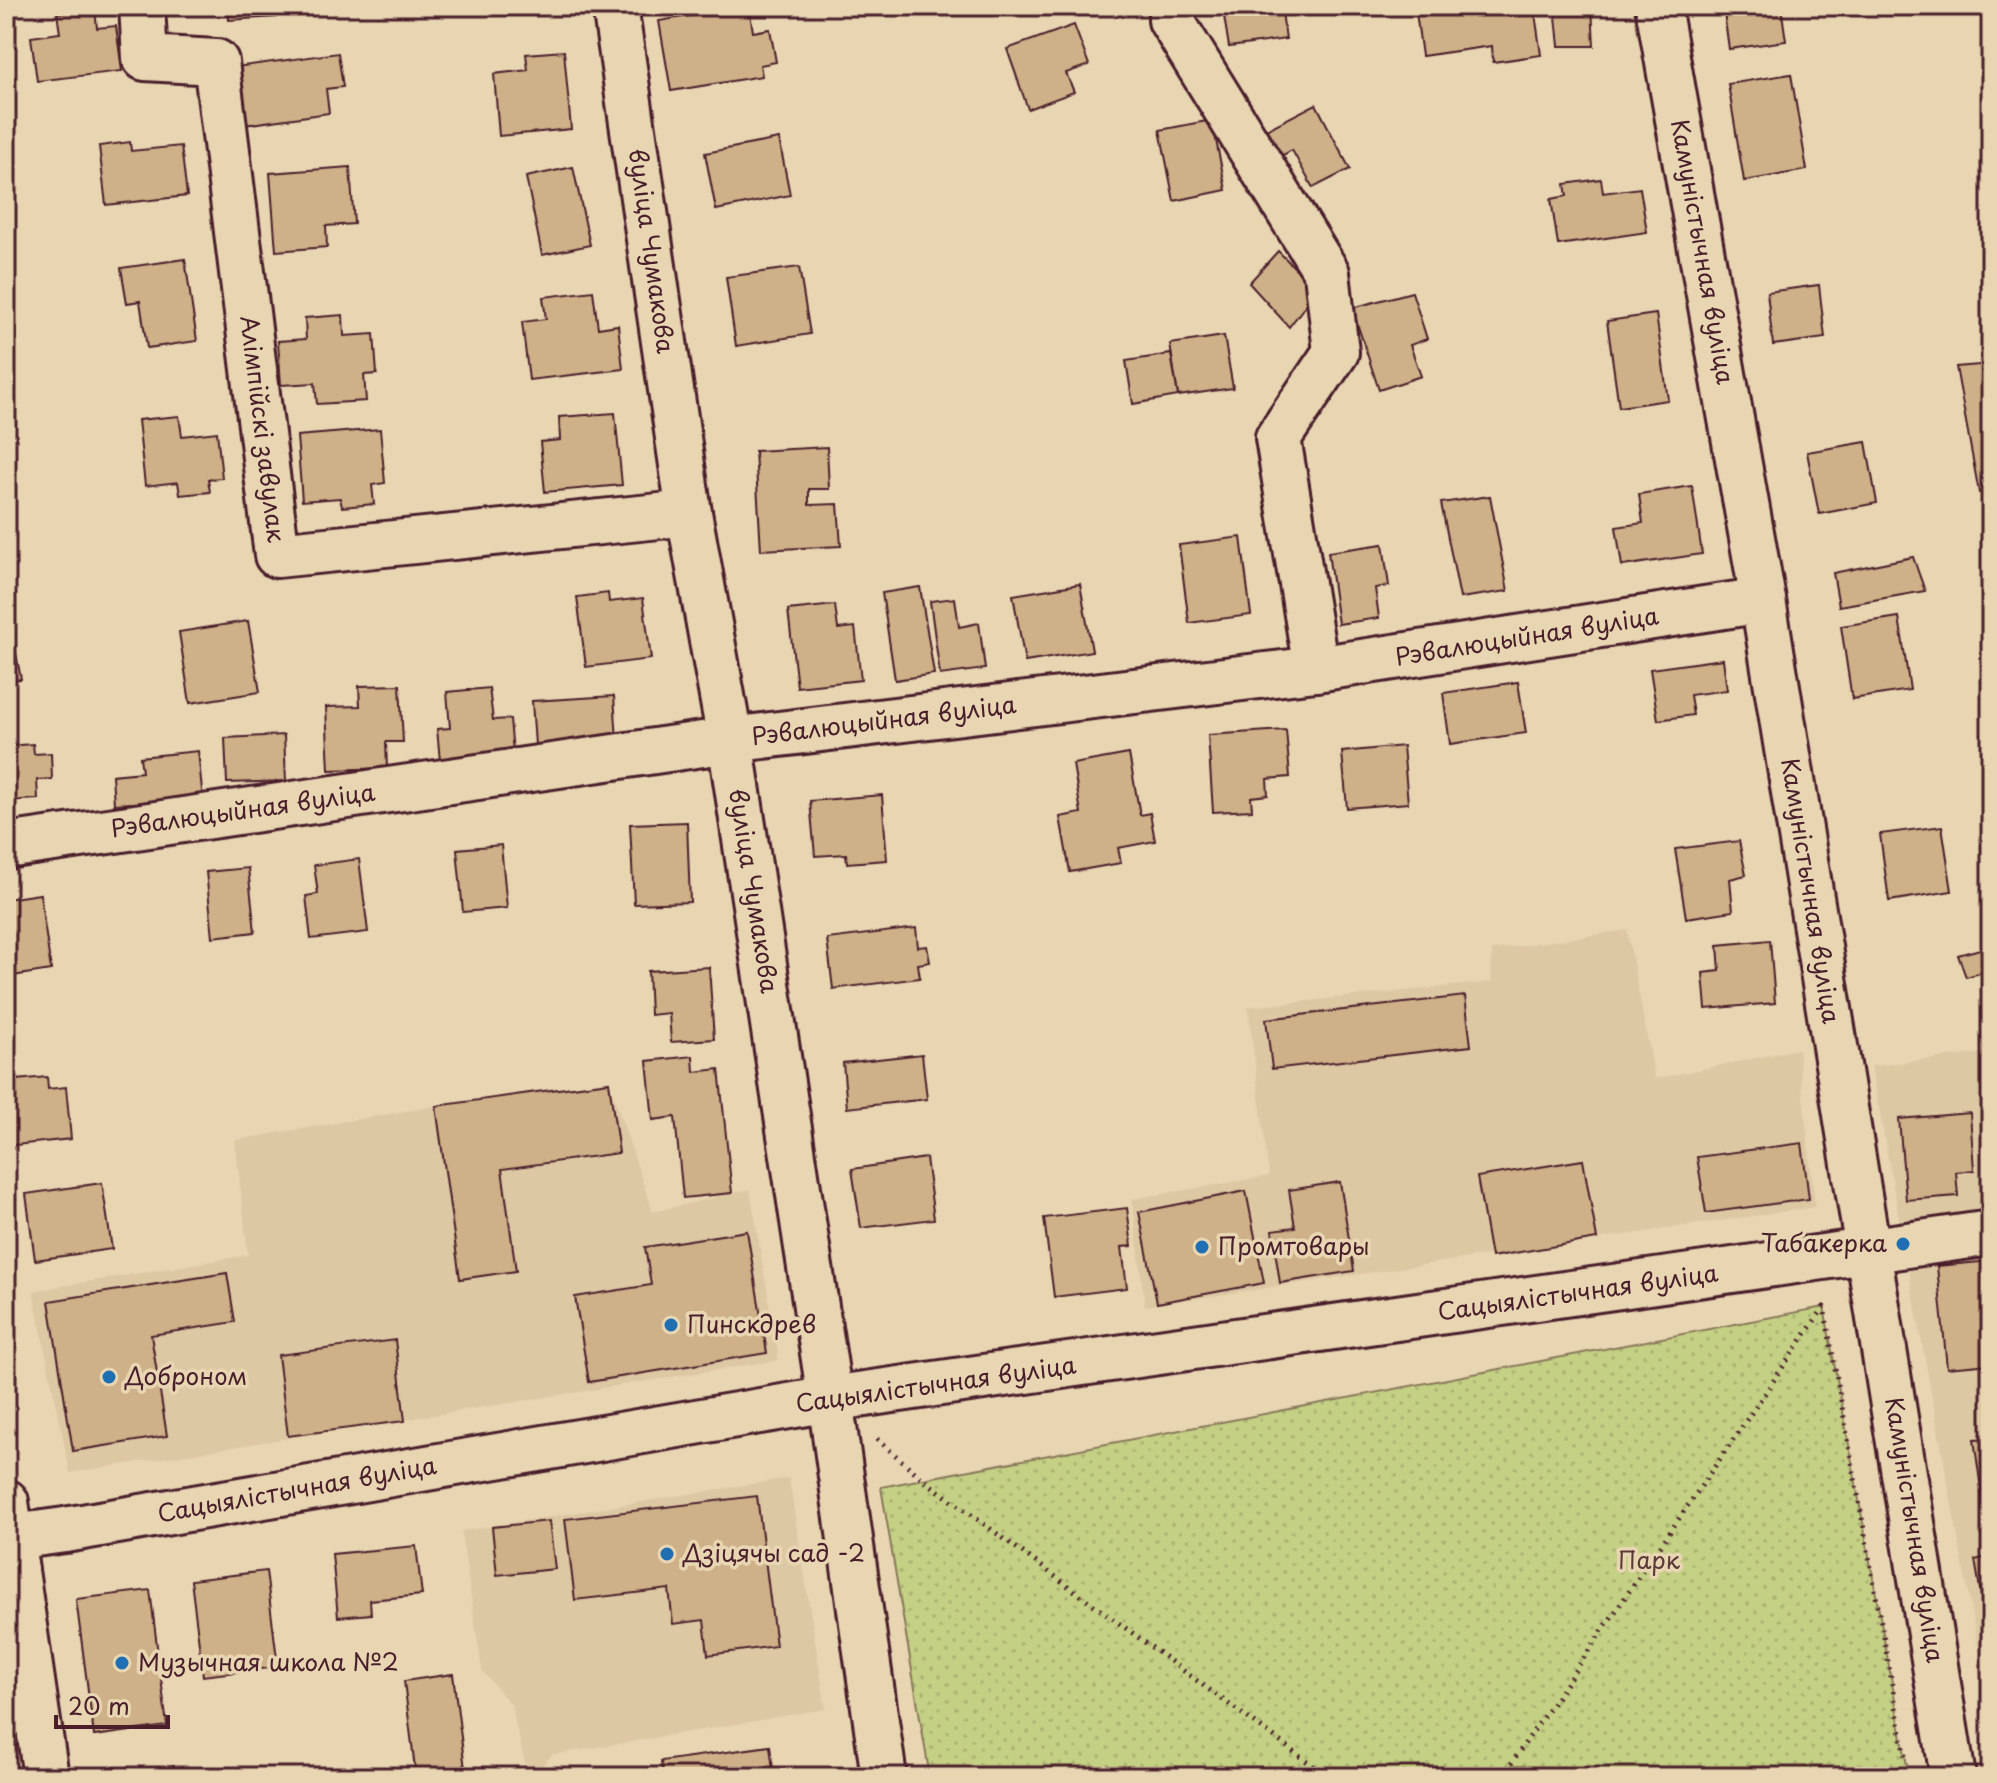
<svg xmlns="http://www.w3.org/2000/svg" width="1997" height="1783" viewBox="0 0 1997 1783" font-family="'Playpen Sans',sans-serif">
<defs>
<pattern id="grass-dots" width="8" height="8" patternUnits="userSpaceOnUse" patternTransform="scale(2)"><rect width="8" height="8" fill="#c4d084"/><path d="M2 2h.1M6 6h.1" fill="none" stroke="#aab272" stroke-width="1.8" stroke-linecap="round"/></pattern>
</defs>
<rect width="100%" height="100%" fill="#e8d6b3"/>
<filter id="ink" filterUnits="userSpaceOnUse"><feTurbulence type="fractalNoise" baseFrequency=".0125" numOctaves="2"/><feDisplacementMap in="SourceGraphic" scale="16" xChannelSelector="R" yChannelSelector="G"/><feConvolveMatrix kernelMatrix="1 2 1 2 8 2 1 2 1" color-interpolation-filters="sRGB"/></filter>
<g filter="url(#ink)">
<g fill="#ddc8a4">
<path d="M 1627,930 L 1655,1079 L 1798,1049 L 1815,1207 L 1145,1306 L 1132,1199 L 1269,1176 L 1248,1007 L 1491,982 L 1492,950 Z"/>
<path d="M 1991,1052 L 1991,1718 L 1871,1066 Z"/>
<path d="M 609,1082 L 653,1212 L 750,1189 L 779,1360 L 70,1473 L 33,1291 L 248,1255 L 235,1140 L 436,1106 Z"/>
<path d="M 789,1478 L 826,1709 L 552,1755 L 532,1777 L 528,1777 L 511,1705 L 482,1671 L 461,1531 Z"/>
</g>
<path fill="url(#grass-dots)" stroke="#877858" stroke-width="2" d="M 1824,1307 L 1909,1777 L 930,1777 L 881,1487 Z"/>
<g fill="#ceb188" stroke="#4a1f2b" stroke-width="2">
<path d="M 228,6 L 277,6 L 277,17 L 229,20 Z"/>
<path d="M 749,6 L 753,32 L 770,29 L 776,62 L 760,65 L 762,76 L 671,91 L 659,21 Z"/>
<path d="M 1202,6 L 1281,6 L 1286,39 L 1229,47 L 1223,10 L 1203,13 Z"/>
<path d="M 1460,6 L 1534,6 L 1541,55 L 1493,62 L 1492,46 L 1422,56 L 1416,12 Z"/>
<path d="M 1555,6 L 1592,6 L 1594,46 L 1559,46 Z"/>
<path d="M 1723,6 L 1781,6 L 1786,41 L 1729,49 Z"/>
<path d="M 95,9 L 97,28 L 116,26 L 122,71 L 37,81 L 31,37 L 60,33 L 57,13 Z"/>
<path d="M 1074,25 L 1089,65 L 1066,73 L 1074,92 L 1028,109 L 1007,49 Z"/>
<path d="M 564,51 L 571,129 L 499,136 L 494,74 L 528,70 L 526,54 Z"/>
<path d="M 338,53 L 343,87 L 326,89 L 329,113 L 237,126 L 228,68 Z"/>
<path d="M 1791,74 L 1807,170 L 1744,181 L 1728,84 Z"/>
<path d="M 1316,104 L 1350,169 L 1313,188 L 1292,150 L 1272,161 L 1258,134 Z"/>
<path d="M 1212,120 L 1226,190 L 1174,201 L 1160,130 Z"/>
<path d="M 779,139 L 790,195 L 716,210 L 705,153 Z"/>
<path d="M 130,142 L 131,151 L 181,146 L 187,196 L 106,205 L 99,146 Z"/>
<path d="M 350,167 L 354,224 L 326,226 L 327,247 L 276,251 L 270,173 Z"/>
<path d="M 573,167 L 590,245 L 542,255 L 526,177 Z"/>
<path d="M 1601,179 L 1603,193 L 1640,188 L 1647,232 L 1558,245 L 1551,199 L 1567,196 L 1565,184 Z"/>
<path d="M 1278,251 L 1317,290 L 1289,327 L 1249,283 Z"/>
<path d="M 185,259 L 197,341 L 147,348 L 140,301 L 127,303 L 121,268 Z"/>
<path d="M 799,267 L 810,334 L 736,346 L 726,277 Z"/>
<path d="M 1819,285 L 1825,338 L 1773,345 L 1767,292 Z"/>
<path d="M 593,291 L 598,328 L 618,325 L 623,369 L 529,380 L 522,322 L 546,319 L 543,297 Z"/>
<path d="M 1412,292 L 1427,339 L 1410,345 L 1421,376 L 1379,390 L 1352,308 Z"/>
<path d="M 1656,314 L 1668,400 L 1619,407 L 1607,321 Z"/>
<path d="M 343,315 L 344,336 L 374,334 L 377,374 L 364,375 L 366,401 L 317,404 L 315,383 L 281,385 L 278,341 L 306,339 L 305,318 Z"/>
<path d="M 1224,336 L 1233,388 L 1178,396 L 1170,344 Z"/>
<path d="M 1171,354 L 1178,396 L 1133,404 L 1126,361 Z"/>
<path d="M 1991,364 L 1991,492 L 1979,493 L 1956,367 Z"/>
<path d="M 615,413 L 622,485 L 545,492 L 540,442 L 560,440 L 559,417 Z"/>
<path d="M 179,416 L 182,436 L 217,432 L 222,478 L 208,479 L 210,492 L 180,495 L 178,482 L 145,486 L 138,420 Z"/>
<path d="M 380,429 L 385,483 L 372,485 L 374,504 L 342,507 L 340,498 L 302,501 L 297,436 Z"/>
<path d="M 1866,442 L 1877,503 L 1819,514 L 1807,452 Z"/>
<path d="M 827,447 L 829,489 L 809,489 L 809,505 L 838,504 L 841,546 L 761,550 L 755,451 Z"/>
<path d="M 1692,486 L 1702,554 L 1622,566 L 1616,527 L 1643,523 L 1639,494 Z"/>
<path d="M 1490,496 L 1508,591 L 1460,598 L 1441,503 Z"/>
<path d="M 1241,537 L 1251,615 L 1189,623 L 1179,545 Z"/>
<path d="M 1383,544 L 1389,586 L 1375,588 L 1379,618 L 1338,624 L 1328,552 Z"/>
<path d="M 1913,557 L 1925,591 L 1839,606 L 1833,573 Z"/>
<path d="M 1080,584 L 1092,651 L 1025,662 L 1013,595 Z"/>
<path d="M 920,587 L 934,674 L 895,680 L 882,593 Z"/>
<path d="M 608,593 L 609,602 L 643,598 L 651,659 L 586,667 L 577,597 Z"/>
<path d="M 955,598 L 959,627 L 979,623 L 985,669 L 940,675 L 930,601 Z"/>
<path d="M 835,605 L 838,629 L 855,627 L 861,680 L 797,687 L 788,610 Z"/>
<path d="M 1899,617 L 1910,690 L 1852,699 L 1841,626 Z"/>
<path d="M 248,621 L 260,692 L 190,703 L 179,632 Z"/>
<path d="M 10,623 L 21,679 L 6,681 L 6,624 Z"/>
<path d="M 1723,659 L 1727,690 L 1690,695 L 1693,715 L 1658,720 L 1650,669 Z"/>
<path d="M 1518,682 L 1526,733 L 1450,744 L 1443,693 Z"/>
<path d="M 400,685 L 403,742 L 386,742 L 387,768 L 329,770 L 326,707 L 360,706 L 359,686 Z"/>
<path d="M 489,688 L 493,720 L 510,719 L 514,764 L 441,771 L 437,729 L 450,728 L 447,692 Z"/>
<path d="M 614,696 L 618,755 L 536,760 L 532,701 Z"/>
<path d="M 1286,730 L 1290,777 L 1267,779 L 1268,795 L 1251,797 L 1252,810 L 1213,812 L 1208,735 Z"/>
<path d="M 284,735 L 286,781 L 227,783 L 225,738 Z"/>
<path d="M 33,744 L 34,754 L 51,753 L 52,779 L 37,780 L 38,799 L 6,801 L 6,746 Z"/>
<path d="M 1403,746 L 1408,803 L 1347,808 L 1342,752 Z"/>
<path d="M 198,751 L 204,810 L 134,811 L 133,803 L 114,804 L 112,775 L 142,772 L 140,757 Z"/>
<path d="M 1129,754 L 1140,815 L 1150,813 L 1155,841 L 1118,848 L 1121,863 L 1070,872 L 1060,817 L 1081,813 L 1073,764 Z"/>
<path d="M 882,795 L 887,860 L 847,863 L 846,854 L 815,856 L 810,801 Z"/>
<path d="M 687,822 L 690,902 L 634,904 L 630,824 Z"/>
<path d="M 1942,826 L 1952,891 L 1889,901 L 1880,834 Z"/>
<path d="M 1739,841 L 1746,875 L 1730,879 L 1733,911 L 1686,918 L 1675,849 Z"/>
<path d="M 501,845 L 507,908 L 463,912 L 457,849 Z"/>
<path d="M 359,859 L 368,932 L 311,939 L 306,896 L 318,894 L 314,865 Z"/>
<path d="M 248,868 L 255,932 L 213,937 L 206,872 Z"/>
<path d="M 40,894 L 51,970 L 6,977 L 6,899 Z"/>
<path d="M 916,928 L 918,947 L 927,946 L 930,962 L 918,964 L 920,978 L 833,989 L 827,939 Z"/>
<path d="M 1770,940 L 1775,1003 L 1706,1009 L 1703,973 L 1720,971 L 1718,945 Z"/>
<path d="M 1991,946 L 1991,970 L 1966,977 L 1958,955 Z"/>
<path d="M 709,967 L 714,1039 L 671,1042 L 669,1013 L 650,1015 L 648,971 Z"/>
<path d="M 1465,996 L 1471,1046 L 1272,1069 L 1266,1019 Z"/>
<path d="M 922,1054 L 927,1099 L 847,1108 L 843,1063 Z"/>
<path d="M 693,1056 L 694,1072 L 719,1069 L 732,1193 L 683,1198 L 675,1117 L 653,1120 L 647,1061 Z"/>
<path d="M 47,1077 L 48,1089 L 66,1087 L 71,1139 L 6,1146 L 6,1081 Z"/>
<path d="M 609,1082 L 619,1153 L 502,1169 L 516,1271 L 460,1279 L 436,1106 Z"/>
<path d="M 1970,1113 L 1974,1170 L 1956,1172 L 1958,1196 L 1906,1200 L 1899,1119 Z"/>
<path d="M 1802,1143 L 1809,1199 L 1706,1213 L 1697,1157 Z"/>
<path d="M 926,1158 L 934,1219 L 861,1228 L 852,1169 Z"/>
<path d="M 1583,1160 L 1597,1239 L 1491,1257 L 1477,1177 Z"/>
<path d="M 1340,1182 L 1354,1271 L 1280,1283 L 1272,1230 L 1295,1227 L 1289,1190 Z"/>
<path d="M 102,1183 L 112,1249 L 35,1260 L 26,1194 Z"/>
<path d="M 1246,1191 L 1264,1283 L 1157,1303 L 1139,1212 Z"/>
<path d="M 1127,1208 L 1132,1246 L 1122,1247 L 1127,1288 L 1054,1297 L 1044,1218 Z"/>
<path d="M 747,1231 L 767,1353 L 589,1382 L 575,1297 L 651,1285 L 645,1247 Z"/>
<path d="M 1991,1261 L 1991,1364 L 1947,1368 L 1937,1266 Z"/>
<path d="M 227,1273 L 235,1322 L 151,1335 L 167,1436 L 73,1451 L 49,1301 Z"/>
<path d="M 395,1340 L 405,1421 L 288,1436 L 278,1355 Z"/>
<path d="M 1991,1438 L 1991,1494 L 1982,1496 L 1974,1439 Z"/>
<path d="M 757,1496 L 776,1646 L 708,1655 L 704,1620 L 673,1624 L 669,1589 L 575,1600 L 565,1519 Z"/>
<path d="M 549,1521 L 555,1569 L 497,1575 L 492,1527 Z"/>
<path d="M 416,1546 L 422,1595 L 370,1600 L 371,1614 L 338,1617 L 332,1554 Z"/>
<path d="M 1991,1556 L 1991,1653 L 1975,1560 Z"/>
<path d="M 266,1571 L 278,1667 L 203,1676 L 191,1580 Z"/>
<path d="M 150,1590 L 167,1726 L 94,1736 L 76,1599 Z"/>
<path d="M 453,1674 L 466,1777 L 416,1777 L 404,1681 Z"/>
<path d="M 770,1746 L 774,1777 L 663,1777 L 661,1761 Z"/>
<path d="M 174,1766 L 175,1777 L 139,1777 L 138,1770 Z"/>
</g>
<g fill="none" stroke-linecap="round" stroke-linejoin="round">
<g stroke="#4a1f2b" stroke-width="50">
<g id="minor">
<path d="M 142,6 L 145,58 L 216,62 L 277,555 L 689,513"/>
<path d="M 615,6 L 689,513 L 730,740 L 830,1399 L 884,1777"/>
<path d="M 1171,6 L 1171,20 L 1327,273 L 1336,352 L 1278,438 L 1316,669"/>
<path d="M 1658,6 L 1763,600 L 1953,1777"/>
<path d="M 6,846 L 730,740 L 1316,669 L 1763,600"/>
<path d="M 6,1502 L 46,1777"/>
<path d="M 6,1538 L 65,1530 L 830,1399 L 1991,1233"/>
</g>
</g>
<g stroke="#4a1f2b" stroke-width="5" stroke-dasharray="2 6" stroke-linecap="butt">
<path d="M 877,1439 L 924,1480 L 1328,1777"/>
<path d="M 1502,1777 L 1824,1307 L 1905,1756"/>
</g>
<use href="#minor" stroke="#e8d6b3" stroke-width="44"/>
</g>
</g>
<g fill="#1f6fb2" stroke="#e8d6b3" stroke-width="3">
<circle cx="1903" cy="1244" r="8"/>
<circle cx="1202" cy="1247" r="8"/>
<circle cx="671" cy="1325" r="8"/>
<circle cx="109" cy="1377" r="8"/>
<circle cx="667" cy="1554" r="8"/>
<circle cx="122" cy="1663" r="8"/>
</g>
<g text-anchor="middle" stroke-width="7" stroke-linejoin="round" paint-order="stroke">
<g font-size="24" fill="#4a1f2b" stroke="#e8d6b3">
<text transform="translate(651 251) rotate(82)" y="8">вуліца Чумакова</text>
<text transform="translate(1702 252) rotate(80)" y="8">Камуністычная вуліца</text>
<text transform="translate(262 429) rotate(83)" y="8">Алімпійскі завулак</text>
<text transform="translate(1527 637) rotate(-9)" y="8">Рэвалюцыйная вуліца</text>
<text transform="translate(884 721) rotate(-7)" y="8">Рэвалюцыйная вуліца</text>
<text transform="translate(243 811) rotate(-8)" y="8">Рэвалюцыйная вуліца</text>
<text transform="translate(753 891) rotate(81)" y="8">вуліца Чумакова</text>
<text transform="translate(1810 891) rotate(81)" y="8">Камуністычная вуліца</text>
<text transform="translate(1578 1293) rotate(-8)" y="8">Сацыялістычная вуліца</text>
<text transform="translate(936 1385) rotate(-8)" y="8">Сацыялістычная вуліца</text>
<text transform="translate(297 1490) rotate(-10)" y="8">Сацыялістычная вуліца</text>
<text transform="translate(1914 1530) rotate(81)" y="8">Камуністычная вуліца</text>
</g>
<g font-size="24" fill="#4a1f2b" stroke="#e8d6b3" text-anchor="start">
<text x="1887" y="1252" text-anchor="end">Табакерка</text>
<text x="1218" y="1255">Промтовары</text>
<text x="687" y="1333">Пинскдрев</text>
<text x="125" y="1385">Доброном</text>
<text x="683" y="1562">Дзіцячы сад -2</text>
<text x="138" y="1671">Музычная школа №2</text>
</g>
<g font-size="24" fill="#5c3a38" stroke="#e8d6b3">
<text x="1649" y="1569">Парк</text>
</g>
</g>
<rect width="1997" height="1783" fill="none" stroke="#e8d6b3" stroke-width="32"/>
<rect x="16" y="16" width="1965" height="1751" fill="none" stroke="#4a1f2b" stroke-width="3" filter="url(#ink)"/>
<path d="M56 1715v12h112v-12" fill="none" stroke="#4a1f2b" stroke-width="4"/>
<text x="68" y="1715" font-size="24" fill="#4a1f2b" stroke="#e8d6b3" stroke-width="6" paint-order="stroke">20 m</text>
</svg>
